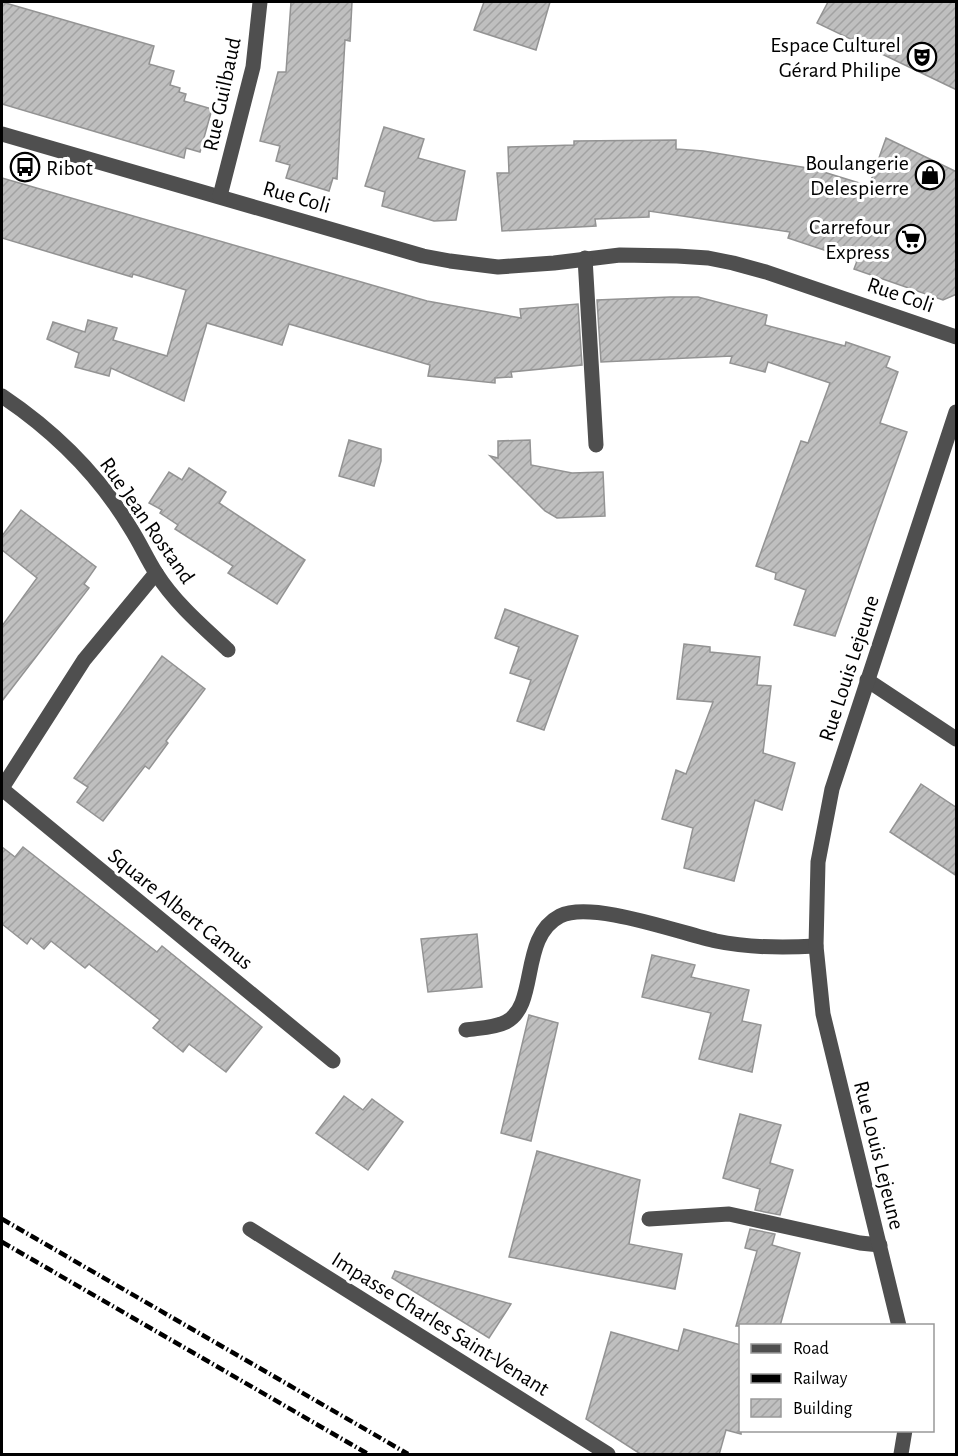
<svg xmlns="http://www.w3.org/2000/svg" width="958" height="1456" viewBox="0 0 958 1456" font-family="'Alegreya Sans',sans-serif">
<defs>
<pattern id="building-hatch" width="6" height="6" patternUnits="userSpaceOnUse" patternTransform="scale(1.5)"><rect width="6" height="6" fill="#bfbfbf"/><path d="M-1 1l2-2M0 6l6-6M5 7l2-2" fill="none" stroke="#a2a2a2"/></pattern>
</defs>
<rect width="100%" height="100%" fill="#fff"/>
<g fill="url(#building-hatch)" stroke="#939393" stroke-width="1.5">
<path d="M 2,2 L 154,46 L 149,64 L 174,71 L 170,85 L 180,88 L 179,92 L 186,94 L 184,101 L 212,109 L 200,152 L 186,148 L 184,158 L 2,104 Z"/>
<path d="M 291,2 L 352,2 L 350,41 L 345,40 L 337,179 L 333,178 L 329,191 L 286,178 L 290,165 L 276,161 L 280,146 L 260,141 L 278,72 L 286,72 Z"/>
<path d="M 484,2 L 550,2 L 536,50 L 474,30 Z"/>
<path d="M 828,2 L 957,2 L 957,90 L 817,23 Z"/>
<path d="M 384,127 L 424,139 L 418,158 L 465,171 L 456,220 L 434,221 L 382,206 L 385,192 L 365,186 Z"/>
<path d="M 886,138 L 957,172 L 957,294 L 943,300 L 854,269 L 857,261 L 788,238 L 790,232 L 649,211 L 649,217 L 595,219 L 596,226 L 502,231 L 497,173 L 509,173 L 508,147 L 574,145 L 574,141 L 676,140 L 676,149 L 703,151 L 814,169 L 869,186 Z"/>
<path d="M 2,178 L 427,301 L 521,318 L 520,309 L 578,304 L 582,365 L 511,372 L 512,377 L 495,378 L 495,383 L 428,376 L 430,365 L 289,324 L 282,345 L 207,323 L 184,401 L 111,368 L 109,376 L 75,367 L 79,353 L 47,339 L 53,322 L 85,332 L 88,320 L 117,328 L 113,340 L 167,356 L 186,290 L 133,274 L 132,277 L 2,238 Z"/>
<path d="M 670,297 L 698,297 L 767,315 L 765,325 L 845,346 L 846,342 L 890,357 L 886,367 L 898,372 L 880,423 L 907,432 L 835,636 L 794,625 L 806,590 L 775,579 L 776,573 L 756,566 L 801,441 L 808,443 L 830,383 L 768,362 L 765,372 L 730,363 L 732,356 L 601,362 L 597,300 Z"/>
<path d="M 349,440 L 381,449 L 381,461 L 374,486 L 339,476 Z"/>
<path d="M 530,440 L 531,465 L 572,473 L 603,472 L 605,516 L 557,518 L 545,511 L 490,456 L 498,458 L 498,441 Z"/>
<path d="M 189,468 L 226,492 L 219,503 L 305,560 L 277,604 L 228,573 L 233,566 L 175,529 L 178,525 L 160,513 L 162,510 L 149,503 L 169,472 L 182,480 Z"/>
<path d="M 21,510 L 96,567 L 84,584 L 89,588 L 2,701 L 2,626 L 37,578 L 2,550 L 2,536 Z"/>
<path d="M 505,609 L 578,636 L 544,730 L 517,721 L 531,680 L 510,673 L 519,647 L 495,638 Z"/>
<path d="M 684,644 L 710,647 L 710,652 L 760,657 L 757,685 L 771,686 L 763,753 L 795,763 L 782,810 L 755,800 L 734,881 L 684,868 L 693,828 L 662,819 L 676,770 L 686,774 L 713,702 L 677,699 Z"/>
<path d="M 162,656 L 205,689 L 166,741 L 168,743 L 149,769 L 145,766 L 103,821 L 77,802 L 88,787 L 74,778 Z"/>
<path d="M 921,784 L 957,808 L 957,876 L 890,832 Z"/>
<path d="M 2,847 L 15,857 L 23,847 L 157,952 L 162,946 L 262,1027 L 226,1072 L 189,1044 L 183,1052 L 153,1028 L 160,1020 L 89,964 L 85,968 L 51,941 L 44,949 L 31,938 L 27,944 L 2,924 Z"/>
<path d="M 477,934 L 482,987 L 428,992 L 421,939 Z"/>
<path d="M 652,955 L 695,965 L 691,977 L 749,990 L 742,1021 L 761,1025 L 752,1072 L 699,1059 L 711,1013 L 642,997 Z"/>
<path d="M 529,1015 L 558,1023 L 531,1141 L 501,1133 Z"/>
<path d="M 344,1096 L 363,1110 L 372,1099 L 403,1122 L 368,1170 L 316,1133 Z"/>
<path d="M 740,1114 L 781,1125 L 770,1163 L 793,1170 L 780,1215 L 755,1210 L 760,1189 L 723,1178 Z"/>
<path d="M 537,1151 L 640,1180 L 629,1244 L 682,1254 L 675,1289 L 509,1257 Z"/>
<path d="M 750,1229 L 775,1234 L 772,1245 L 800,1253 L 780,1326 L 736,1326 L 757,1251 L 745,1248 Z"/>
<path d="M 395,1271 L 511,1304 L 489,1338 L 392,1278 Z"/>
<path d="M 684,1329 L 741,1345 L 741,1434 L 726,1430 L 719,1455 L 642,1455 L 586,1419 L 611,1332 L 678,1351 Z"/>
</g>
<g fill="none" stroke-linecap="round" stroke-linejoin="round">
<g stroke="#4f4f4f" stroke-width="15">
<path d="M 2,134 L 423,256 L 450,261 L 498,267 L 554,263 L 620,255 L 677,256 L 708,258 L 733,263 L 766,272 L 956,337"/>
<path d="M 220,196 L 253,67 L 260,2"/>
<path d="M 585,258 L 596,445"/>
<path d="M 2,396 C 54,431 99,475 131,529 C 140,543 147,559 156,573 C 175,603 202,626 228,650"/>
<path d="M 867,680 L 956,739"/>
<path d="M 2,788 L 84,660 L 156,573"/>
<path d="M 2,789 L 333,1061"/>
<path d="M 466,1030 C 478,1028 494,1028 506,1022 C 539,1005 519,937 560,916 C 591,900 680,933 716,941 C 749,948 783,948 816,946"/>
<path d="M 649,1219 L 729,1214 L 860,1243 L 880,1245"/>
<path d="M 250,1229 L 608,1454"/>
<path d="M 899,1326 L 823,1014 L 816,946 L 818,862 L 832,789 L 956,412"/>
<path d="M 901,1454 L 905,1430"/>
</g>
<g stroke="#000" stroke-width="4.5" stroke-dasharray="9 3 1.5 3" stroke-linecap="butt">
<path d="M 2,1219 L 408,1454"/>
<path d="M 2,1242 L 368,1454"/>
</g>
</g>
<defs>
<g id="theatre-ring" transform="scale(1.5)"><circle r="9.5" fill="#fff" stroke="#000" stroke-width="1.5"/><path d="M-5-5.5Q0-4 5-5.5V0Q5 5 0 6Q-5 5-5 0ZM-3.3-2.5H-1v1.5H-3.3ZM1-2.5H3.3v1.5H1ZM-2.8 1Q0 5.5 2.8 1Z" fill="#000"/></g>
<g id="bus-ring" transform="scale(1.5)"><circle r="9.5" fill="#fff" stroke="#000" stroke-width="1.5"/><path d="M-5-6H5V4H4V6H2V4H-2V6H-4V4H-5ZM-3.5-4V0h7V-4ZM-3.5 1.2v1.5H-2V1.2ZM2 1.2v1.5H3.5V1.2Z" fill="#000"/></g>
<g id="shop-ring" transform="scale(1.5)"><circle r="9.5" fill="#fff" stroke="#000" stroke-width="1.5"/><path d="M-5-2.5h2.3a2.7 3.5 0 0 1 5.4 0H5L5.5 6h-11ZM-1.5-2.5h3a1.5 2.3 0 0 0-3 0Z" fill="#000"/></g>
<g id="supermarket-ring" transform="scale(1.5)"><circle r="9.5" fill="#fff" stroke="#000" stroke-width="1.5"/><path d="M-6-5.5h2.5l.6 2H6L4.5 2H-2.5L-4.4-4H-6ZM-1.5 3.2a1.3 1.3 0 1 0 .1 0ZM3 3.2a1.3 1.3 0 1 0 .1 0Z" fill="#000"/></g>
</defs>
<g fill-rule="evenodd">
<use href="#theatre-ring" x="922" y="57"/>
<use href="#bus-ring" x="25" y="167"/>
<use href="#shop-ring" x="930" y="175"/>
<use href="#supermarket-ring" x="911" y="239"/>
</g>
<g text-anchor="middle" stroke-width="6" stroke-linejoin="round" paint-order="stroke">
<g font-size="22" fill="#000" stroke="#fff" text-anchor="end">
<text x="901" y="52">Espace Culturel<tspan x="901" dy="25">Gérard Philipe</tspan></text>
<text x="909" y="170">Boulangerie<tspan x="909" dy="25">Delespierre</tspan></text>
<text x="46" y="175" text-anchor="start">Ribot</text>
<text x="890" y="234">Carrefour<tspan x="890" dy="25">Express</tspan></text>
</g>
<g font-size="22" fill="#000" stroke="#fff">
<text transform="translate(221 94) rotate(-78)" y="8">Rue Guilbaud</text>
<text transform="translate(297 196) rotate(16)" y="8">Rue Coli</text>
<text transform="translate(901 294) rotate(19)" y="8">Rue Coli</text>
<text transform="translate(148 520) rotate(55)" y="8">Rue Jean Rostand</text>
<text transform="translate(848 668) rotate(-72)" y="8">Rue Louis Lejeune</text>
<text transform="translate(181 908) rotate(39)" y="8">Square Albert Camus</text>
<text transform="translate(880 1155) rotate(76)" y="8">Rue Louis Lejeune</text>
<text transform="translate(441 1323) rotate(32)" y="8">Impasse Charles Saint-Venant</text>
</g>
</g>
<rect width="958" height="1456" fill="none" stroke="#000000" stroke-width="6"/>
<rect x="739" y="1324" width="195" height="108" fill="#ffffff" stroke="#999999" stroke-width="1.5"/>
<rect x="751" y="1344" width="30" height="9" fill="#4f4f4f" stroke="#999999" stroke-width="1.5"/>
<text x="793" y="1354" font-size="18" fill="#000000">Road</text>
<rect x="751" y="1374" width="30" height="9" fill="#000000" stroke="#999999" stroke-width="1.5"/>
<text x="793" y="1384" font-size="18" fill="#000000">Railway</text>
<rect x="751" y="1399" width="30" height="18" fill="url(#building-hatch)" stroke="#999999" stroke-width="1.5"/>
<text x="793" y="1414" font-size="18" fill="#000000">Building</text>
</svg>
